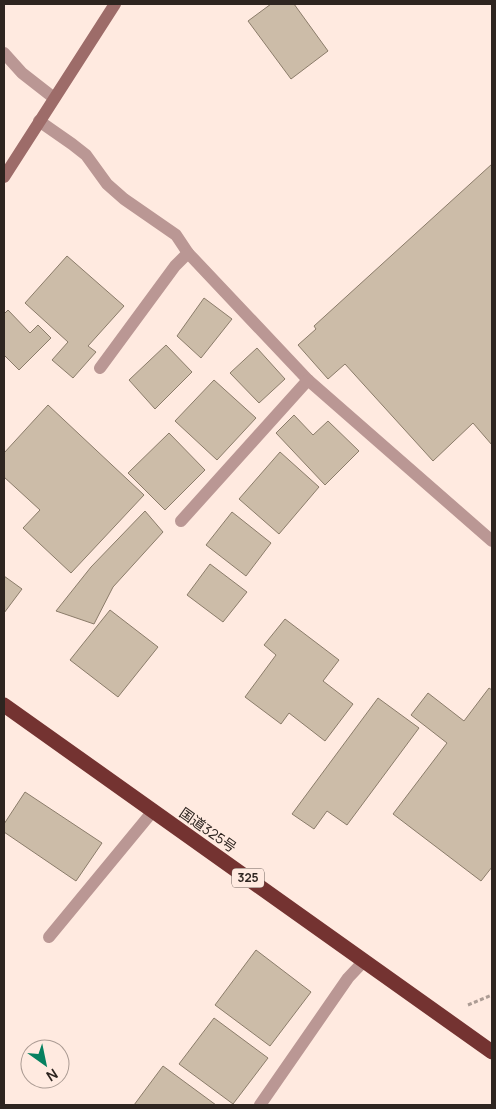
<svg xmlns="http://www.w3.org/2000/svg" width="496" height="1109" viewBox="0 0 496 1109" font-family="Manrope,'Noto Sans JP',sans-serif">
<rect width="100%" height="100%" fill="#ffeae0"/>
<g fill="#ccbca8" stroke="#8b7c6a">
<path d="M 271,4 L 294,4 L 328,51 L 291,79 L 248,21 Z"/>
<path d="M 492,164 L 492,445 L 473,423 L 433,461 L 345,364 L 328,379 L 298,345 L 316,329 L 314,326 Z"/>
<path d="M 67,256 L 124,306 L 88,346 L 96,352 L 73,378 L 52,360 L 68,342 L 25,303 Z"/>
<path d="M 204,298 L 232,319 L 201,358 L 177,336 Z"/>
<path d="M 8,310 L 30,333 L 38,325 L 51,338 L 19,370 L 4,355 L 4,314 Z"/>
<path d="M 166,345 L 192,372 L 155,409 L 129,380 Z"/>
<path d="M 257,348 L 285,379 L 259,403 L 230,373 Z"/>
<path d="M 214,380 L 256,418 L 217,460 L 175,421 Z"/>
<path d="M 48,405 L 144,495 L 71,573 L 23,528 L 40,510 L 4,477 L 4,453 Z"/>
<path d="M 294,415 L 313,435 L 328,421 L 359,451 L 325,485 L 276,433 Z"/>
<path d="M 169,433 L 205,470 L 165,510 L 128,473 Z"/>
<path d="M 280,452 L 319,487 L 279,534 L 239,499 Z"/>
<path d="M 145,511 L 163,532 L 113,587 L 94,624 L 56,611 L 91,567 Z"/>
<path d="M 232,512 L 271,543 L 246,576 L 206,545 Z"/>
<path d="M 210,564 L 247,592 L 223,622 L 187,595 Z"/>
<path d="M 4,576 L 22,589 L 4,613 Z"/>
<path d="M 110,610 L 158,647 L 118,697 L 70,660 Z"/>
<path d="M 285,619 L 339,660 L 323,681 L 353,704 L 325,741 L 289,713 L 281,724 L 245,697 L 276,655 L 264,645 Z"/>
<path d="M 489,688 L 492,690 L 492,867 L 481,881 L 393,814 L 447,743 L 411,715 L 428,693 L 464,721 Z"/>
<path d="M 378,698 L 419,728 L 347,825 L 327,811 L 314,829 L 292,814 Z"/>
<path d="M 25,792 L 102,843 L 76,881 L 4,832 L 4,824 Z"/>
<path d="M 256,950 L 311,992 L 270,1046 L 215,1005 Z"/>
<path d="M 214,1018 L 268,1058 L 233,1104 L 179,1064 Z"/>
<path d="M 163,1066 L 216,1105 L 134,1105 Z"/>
</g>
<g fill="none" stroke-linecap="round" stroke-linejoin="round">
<path stroke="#ac9c94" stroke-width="3" stroke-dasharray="4 2.5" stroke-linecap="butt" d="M 468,1005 L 492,995"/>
<g stroke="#ba9794" stroke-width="12">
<path d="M 4,53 L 22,73 L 54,98"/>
<path d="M 39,121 L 72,144 L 86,155 L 107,184 L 124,199 L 176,235 L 188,253 L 308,380 L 492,541"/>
<path d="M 100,368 L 175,266 L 188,253"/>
<path d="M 181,521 L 308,380"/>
<path d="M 49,937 L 153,811"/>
<path d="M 260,1105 L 348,978 L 364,961"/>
</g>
<path stroke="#9d6c69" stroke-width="12" d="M 4,177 L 115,4"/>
<path stroke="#743331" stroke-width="15" d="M 4,705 L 492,1052"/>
</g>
<g text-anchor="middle" stroke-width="4" stroke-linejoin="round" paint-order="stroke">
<rect fill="#ffeae0" stroke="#6d605a" stroke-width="1" x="232" y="868.5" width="32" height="19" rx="4"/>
<g font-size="12" font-weight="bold" fill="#2e2520">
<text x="248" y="882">325</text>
</g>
<g font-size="14" fill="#2e2520" stroke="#ffeae0">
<text transform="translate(208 830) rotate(35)" y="5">国道325号</text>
</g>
</g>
<rect width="496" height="1109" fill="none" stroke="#2e2520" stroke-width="10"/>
<g transform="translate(45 1064) rotate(147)"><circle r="24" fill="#ffeae0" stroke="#ab9b93"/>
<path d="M0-4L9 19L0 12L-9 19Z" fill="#068160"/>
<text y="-8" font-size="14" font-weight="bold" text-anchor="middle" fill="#2e2520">N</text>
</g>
</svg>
